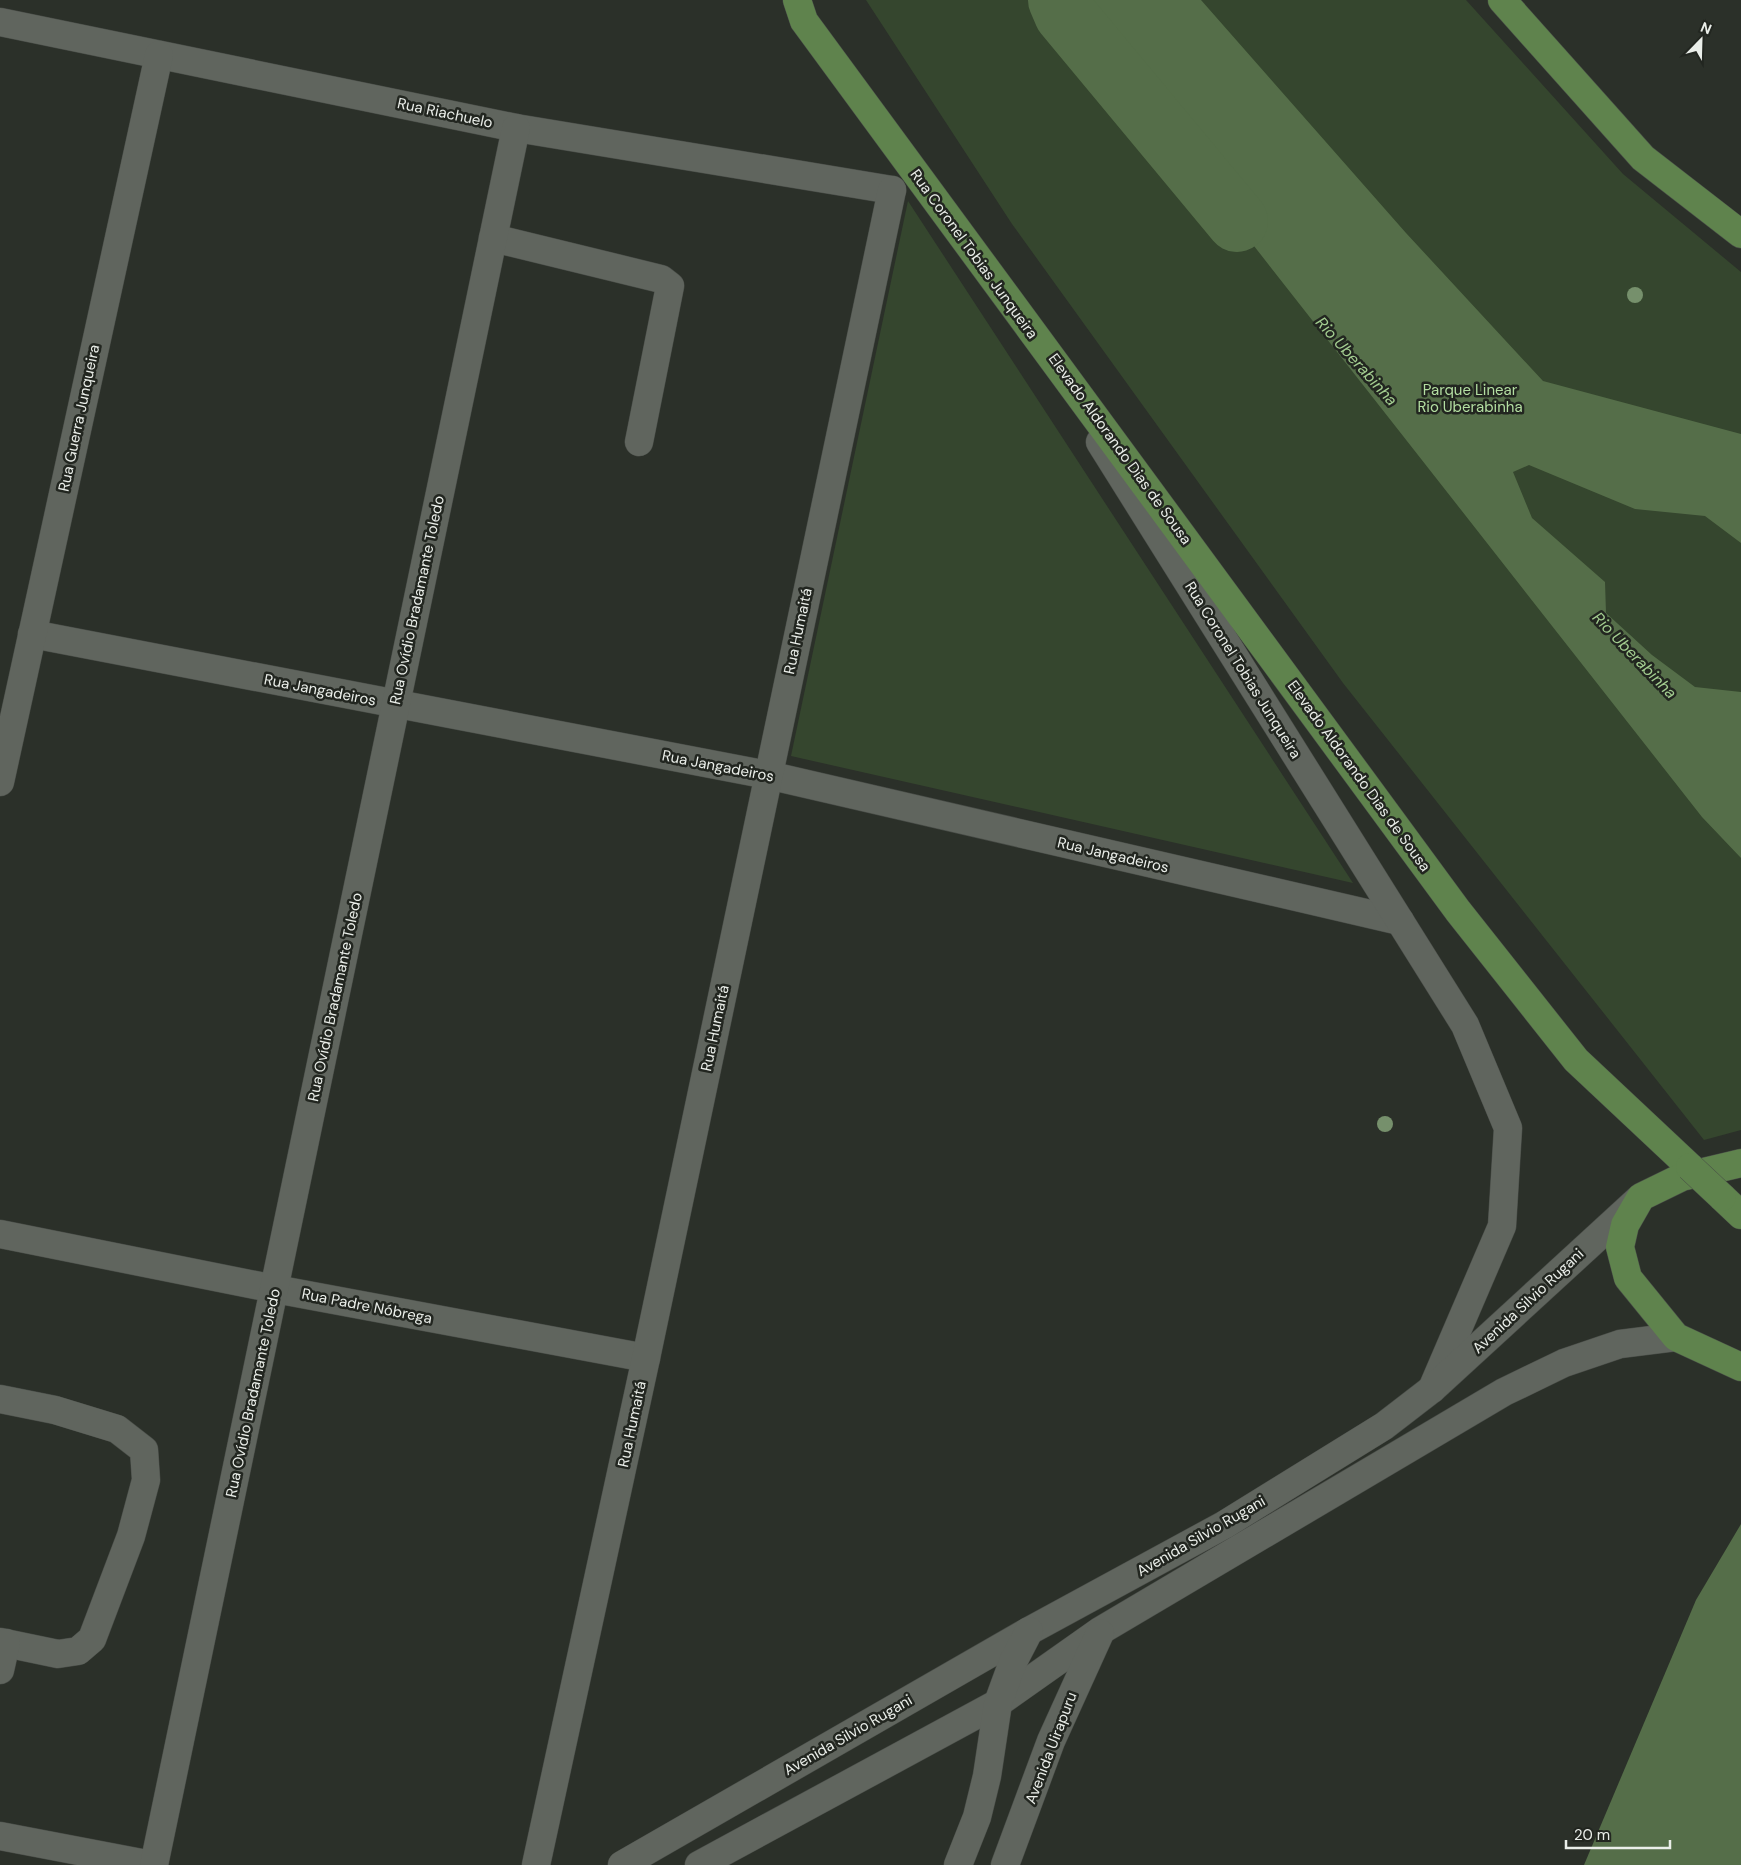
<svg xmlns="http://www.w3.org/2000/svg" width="1741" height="1865" viewBox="0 0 1741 1865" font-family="'DM Sans',sans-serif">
<rect width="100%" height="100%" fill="#2b3029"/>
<g fill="#35462e">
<path d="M 866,0 L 1466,0 L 1623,174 L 1741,272 L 1741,1130 L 1704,1140 L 1343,683 L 1012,224 Z"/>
<path d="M 908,201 L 1353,883 L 791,756 Z"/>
</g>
<g fill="#556e49">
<path d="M 1061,0 L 1201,0 L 1406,233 L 1543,381 L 1741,434 L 1741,543 L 1705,516 L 1635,509 L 1529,465 L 1513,472 L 1532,518 L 1605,582 L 1606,613 L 1652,655 L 1695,687 L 1741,692 L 1741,858 L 1702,817 Z"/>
<path d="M 1741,1524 L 1741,1865 L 1584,1865 L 1696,1600 Z"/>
</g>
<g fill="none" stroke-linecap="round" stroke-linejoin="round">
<path stroke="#556e49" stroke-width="62" d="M 1059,0 L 1065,14 L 1237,221"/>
<g stroke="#474b46" stroke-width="29">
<g id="street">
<path d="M 0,22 L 516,128 L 892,190"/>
<path d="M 493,238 L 661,279 L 670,286 L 639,442"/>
<path d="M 32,634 L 768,775 L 1400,921"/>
<path d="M 0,782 L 159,55"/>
<path d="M 0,1234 L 275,1289 L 646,1358"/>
<path d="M 0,1399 L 55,1410 L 117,1429 L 144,1450 L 146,1480 L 131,1536 L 92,1639 L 78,1651 L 58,1654 L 0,1642"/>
<path d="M 0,1670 L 6,1643"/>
<path d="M 0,1836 L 152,1865"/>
<path d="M 154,1865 L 516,128"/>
<path d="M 536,1865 L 646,1358 L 892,190"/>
</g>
</g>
<g stroke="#474b46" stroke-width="29">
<g id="secondary">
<path d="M 1100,442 L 1465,1025 L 1508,1128 L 1502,1226 L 1432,1389"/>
<path d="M 622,1865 L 1029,1631 L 1224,1525 L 1384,1426 L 1432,1389 L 1639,1199"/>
<path d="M 699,1865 L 998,1703 L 1100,1631 L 1504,1392 L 1564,1363 L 1620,1344 L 1676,1337"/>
<path d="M 958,1865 L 977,1817 L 987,1776 L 998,1703 L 1013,1662 L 1029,1631"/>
<path d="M 1005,1865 L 1051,1741 L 1100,1633"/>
</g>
</g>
<g stroke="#474b46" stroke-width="29">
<g id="primary">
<path d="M 797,0 L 804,21 L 1458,911 L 1576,1060 L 1690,1167"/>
<path d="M 1502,0 L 1643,158 L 1741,234"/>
<path d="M 1741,1163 L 1682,1177 L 1641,1197 L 1625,1225 L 1620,1247 L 1628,1278 L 1676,1337 L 1741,1367"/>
<path d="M 1722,1197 L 1741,1215"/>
</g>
</g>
<use href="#street" stroke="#60655e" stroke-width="28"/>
<use href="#secondary" stroke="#60655e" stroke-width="28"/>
<use href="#primary" stroke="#5f834d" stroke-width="28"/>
<g stroke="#474b46" stroke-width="29" stroke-linecap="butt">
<path id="primary-bridge" d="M 1690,1167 L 1722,1197"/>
</g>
<use href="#primary-bridge" stroke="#5f834d" stroke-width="28"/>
</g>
<g fill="#76906c">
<circle cx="1635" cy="295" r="8"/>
<circle cx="1385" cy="1124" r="8"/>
</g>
<g text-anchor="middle" stroke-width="5" stroke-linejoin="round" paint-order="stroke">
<g font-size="15" fill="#eaeee9" stroke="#222620">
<text transform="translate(445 113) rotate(12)" y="5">Rua Riachuelo</text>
<text transform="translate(974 254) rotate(54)" y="5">Rua Coronel Tobias Junqueira</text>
<text transform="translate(79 418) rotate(-78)" y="5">Rua Guerra Junqueira</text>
<text transform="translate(1120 449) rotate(54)" y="5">Elevado Aldorando Dias de Sousa</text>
<text transform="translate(417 600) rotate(-78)" y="5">Rua Ovídio Bradamante Toledo</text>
<text transform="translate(798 631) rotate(-78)" y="5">Rua Humaitá</text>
<text transform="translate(1243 670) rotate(58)" y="5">Rua Coronel Tobias Junqueira</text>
<text transform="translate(320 690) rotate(11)" y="5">Rua Jangadeiros</text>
<text transform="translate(718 766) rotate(11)" y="5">Rua Jangadeiros</text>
<text transform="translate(1359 776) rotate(54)" y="5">Elevado Aldorando Dias de Sousa</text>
<text transform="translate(1113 855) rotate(13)" y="5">Rua Jangadeiros</text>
<text transform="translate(335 997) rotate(-78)" y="5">Rua Ovídio Bradamante Toledo</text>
<text transform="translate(715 1028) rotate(-78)" y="5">Rua Humaitá</text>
<text transform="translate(1528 1301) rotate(-43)" y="5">Avenida Silvio Rugani</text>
<text transform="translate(367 1306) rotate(11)" y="5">Rua Padre Nóbrega</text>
<text transform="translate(253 1393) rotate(-78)" y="5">Rua Ovídio Bradamante Toledo</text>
<text transform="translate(632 1424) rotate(-78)" y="5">Rua Humaitá</text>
<text transform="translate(1201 1536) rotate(-30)" y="5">Avenida Silvio Rugani</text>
<text transform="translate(848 1735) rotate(-30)" y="5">Avenida Silvio Rugani</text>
<text transform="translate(1051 1748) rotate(-69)" y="5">Avenida Uirapuru</text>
</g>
<g font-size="15" fill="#b4dfa2" stroke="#222620">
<text x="1470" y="395">Parque Linear<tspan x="1470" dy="17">Rio Uberabinha</tspan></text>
</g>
<g font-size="16" font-style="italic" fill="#a3cd90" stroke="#222620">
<text transform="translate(1357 361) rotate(48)" y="6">Rio Uberabinha</text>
<text transform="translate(1635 655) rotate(46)" y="6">Rio Uberabinha</text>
</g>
</g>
<g transform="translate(1701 40) rotate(23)" stroke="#222620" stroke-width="4" paint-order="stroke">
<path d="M0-4L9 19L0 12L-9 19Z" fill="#eaeee9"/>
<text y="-8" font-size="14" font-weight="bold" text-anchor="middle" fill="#eaeee9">N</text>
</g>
<path d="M1566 1840v8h104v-8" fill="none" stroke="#eaeee9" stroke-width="2.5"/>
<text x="1574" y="1840" font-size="15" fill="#eaeee9" stroke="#222620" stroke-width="4" paint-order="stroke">20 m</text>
</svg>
